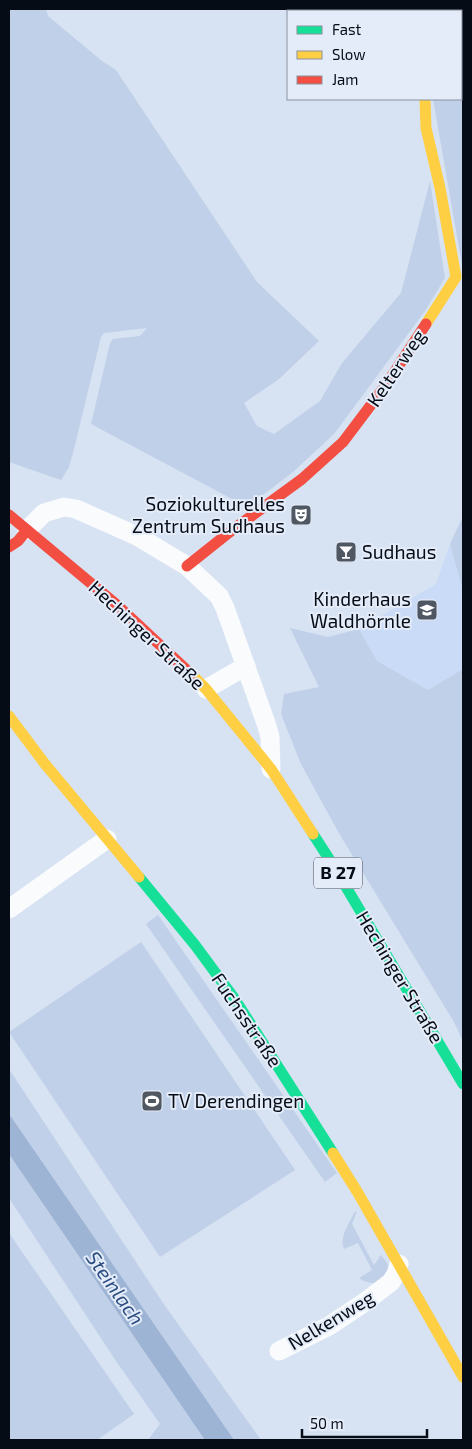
<svg xmlns="http://www.w3.org/2000/svg" width="472" height="1449" viewBox="0 0 472 1449" font-family="'Exo 2',sans-serif">
<rect width="100%" height="100%" fill="#d7e2f3"/>
<path fill="#c9dbf7" d="M 450,544 L 463,591 L 463,669 L 428,690 L 377,661 L 359,629 L 436,584 Z"/>
<g fill="#c0d0e8">
<path d="M 9,9 L 46,9 L 48,16 L 102,61 L 116,70 L 257,282 L 319,341 L 279,379 L 244,403 L 257,426 L 274,434 L 320,401 L 342,363 L 401,293 L 430,181 L 445,278 L 425,311 L 334,434 L 293,472 L 247,507 L 91,424 L 110,343 L 113,339 L 140,336 L 147,328 L 104,333 L 101,337 L 75,445 L 69,467 L 61,480 L 9,462 Z"/>
<path d="M 445,9 L 463,9 L 463,271 L 433,99 L 461,99 L 461,11 L 444,11 Z"/>
<path d="M 463,516 L 463,591 L 450,544 Z"/>
<path d="M 290,628 L 328,637 L 359,629 L 377,661 L 428,690 L 463,669 L 463,1041 L 454,1022 L 340,835 L 301,764 L 281,714 L 284,694 L 319,687 Z"/>
<path d="M 158,915 L 337,1173 L 325,1182 L 146,924 Z"/>
<path d="M 141,942 L 295,1170 L 160,1257 L 9,1032 Z"/>
<path d="M 9,1069 L 163,1303 L 261,1440 L 148,1440 L 160,1424 L 114,1358 L 9,1198 Z"/>
<path d="M 357,1211 L 352,1224 L 374,1265 L 381,1255 L 389,1266 C 384,1282 374,1288 359,1278 L 372,1270 L 358,1243 L 344,1249 C 339,1237 349,1224 354,1213 Z"/>
<path d="M 9,1233 L 134,1414 L 97,1440 L 9,1440 Z"/>
</g>
<path fill="#9eb4d4" d="M 9,1114 L 234,1440 L 205,1440 L 9,1154 Z"/>
<g fill="none" stroke-linecap="round" stroke-linejoin="round">
<g stroke="#f9fbfd" stroke-width="19">
<path d="M 435,11 L 435,9"/>
<path d="M 27,530 L 44,513 L 64,507 L 76,509 L 137,536 L 187,566 L 219,596 L 225,608 L 267,726 L 270,737 L 271,769"/>
<path d="M 206,689 L 246,666"/>
<path d="M 9,909 L 107,839"/>
<path d="M 279,1351 L 329,1326 L 365,1302 L 391,1282 L 396,1274 L 399,1264"/>
</g>
<g stroke="#16e098" stroke-width="11">
<path d="M 313,834 L 333,865 L 463,1084"/>
<path d="M 139,877 L 195,945 L 234,998 L 333,1153"/>
</g>
<g stroke="#ffcf43" stroke-width="11">
<path d="M 425,99 L 426,128 L 440,188 L 456,277 L 426,324"/>
<path d="M 191,674 L 206,689 L 271,769 L 313,834"/>
<path d="M 9,716 L 45,764 L 139,877"/>
<path d="M 333,1153 L 358,1193 L 463,1377"/>
</g>
<g stroke="#f24e42" stroke-width="11">
<path d="M 9,515 L 117,605 L 191,674"/>
<path d="M 9,547 L 18,541 L 27,530"/>
<path d="M 187,566 L 231,531 L 302,479 L 343,442 L 386,385 L 426,324"/>
</g>
</g>
<defs>
<g id="theatre-square" transform="scale(1.125)"><rect x="-9" y="-9" width="18" height="18" rx="4" fill="#4f5763" stroke="#e4ecf9"/><path d="M-5-5.5Q0-4 5-5.5V0Q5 5 0 6Q-5 5-5 0ZM-3.3-2.5H-1v1.5H-3.3ZM1-2.5H3.3v1.5H1ZM-2.8 1Q0 5.5 2.8 1Z" fill="#fff"/></g>
<g id="bar-square" transform="scale(1.125)"><rect x="-9" y="-9" width="18" height="18" rx="4" fill="#4f5763" stroke="#e4ecf9"/><path d="M-6-5H6L.8 .8V4.5H3.5V6h-7V4.5H-.8V.8Z" fill="#fff"/></g>
<g id="school-square" transform="scale(1.125)"><rect x="-9" y="-9" width="18" height="18" rx="4" fill="#4f5763" stroke="#e4ecf9"/><path d="M0-5L7-2L0 1L-7-2ZM-4 1L0 2.5L4 1V4Q0 6-4 4Z" fill="#fff"/></g>
<g id="stadium-square" transform="scale(1.125)"><rect x="-9" y="-9" width="18" height="18" rx="4" fill="#4f5763" stroke="#e4ecf9"/><path d="M0-5a6.5 5 0 1 0 0 10a6.5 5 0 1 0 0-10ZM-3.5-1.8h7v3.6h-7Z" fill="#fff"/></g>
</defs>
<g fill-rule="evenodd">
<use href="#theatre-square" x="301" y="515"/>
<use href="#bar-square" x="346" y="552"/>
<use href="#school-square" x="427" y="610"/>
<use href="#stadium-square" x="152" y="1101"/>
</g>
<g text-anchor="middle" stroke-width="4" stroke-linejoin="round" paint-order="stroke">
<rect fill="#e4ecf9" stroke="#494f5a" stroke-width="1" x="314" y="857.5" width="48" height="31" rx="4"/>
<g font-size="18" font-weight="bold" fill="#060c16">
<text x="338" y="879">B 27</text>
</g>
<g font-size="19" fill="#060c16" stroke="#e4ecf9">
<text transform="translate(396 368) rotate(-56)" y="7">Kelterweg</text>
<text transform="translate(147 635) rotate(43)" y="7">Hechinger Straße</text>
<text transform="translate(400 977) rotate(59)" y="7">Hechinger Straße</text>
<text transform="translate(247 1020) rotate(56)" y="7">Fuchsstraße</text>
<text transform="translate(331 1320) rotate(-31)" y="7">Nelkenweg</text>
</g>
<g font-size="19" fill="#060c16" stroke="#e4ecf9" text-anchor="end">
<text x="285" y="511">Soziokulturelles<tspan x="285" dy="22">Zentrum Sudhaus</tspan></text>
<text x="362" y="559" text-anchor="start">Sudhaus</text>
<text x="411" y="606">Kinderhaus<tspan x="411" dy="22">Waldhörnle</tspan></text>
<text x="168" y="1108" text-anchor="start">TV Derendingen</text>
</g>
<g font-size="20" font-style="italic" fill="#2a4c7e" stroke="#e4ecf9">
<text transform="translate(115 1288) rotate(55)" y="7">Steinlach</text>
</g>
</g>
<rect width="472" height="1449" fill="none" stroke="#060c16" stroke-width="20"/>
<rect x="287" y="10" width="175" height="90" fill="#e4ecf9" stroke="#8b929e"/>
<rect x="297" y="26" width="25" height="8" fill="#16e098" stroke="#8b929e"/>
<text x="332" y="35" font-size="15" fill="#060c16">Fast</text>
<rect x="297" y="51" width="25" height="8" fill="#ffcf43" stroke="#8b929e"/>
<text x="332" y="60" font-size="15" fill="#060c16">Slow</text>
<rect x="297" y="76" width="25" height="8" fill="#f24e42" stroke="#8b929e"/>
<text x="332" y="85" font-size="15" fill="#060c16">Jam</text>
<path d="M302 1429v8h125v-8" fill="none" stroke="#060c16" stroke-width="2.5"/>
<text x="310" y="1429" font-size="15" fill="#060c16" stroke="#e4ecf9" stroke-width="4" paint-order="stroke">50 m</text>
</svg>
